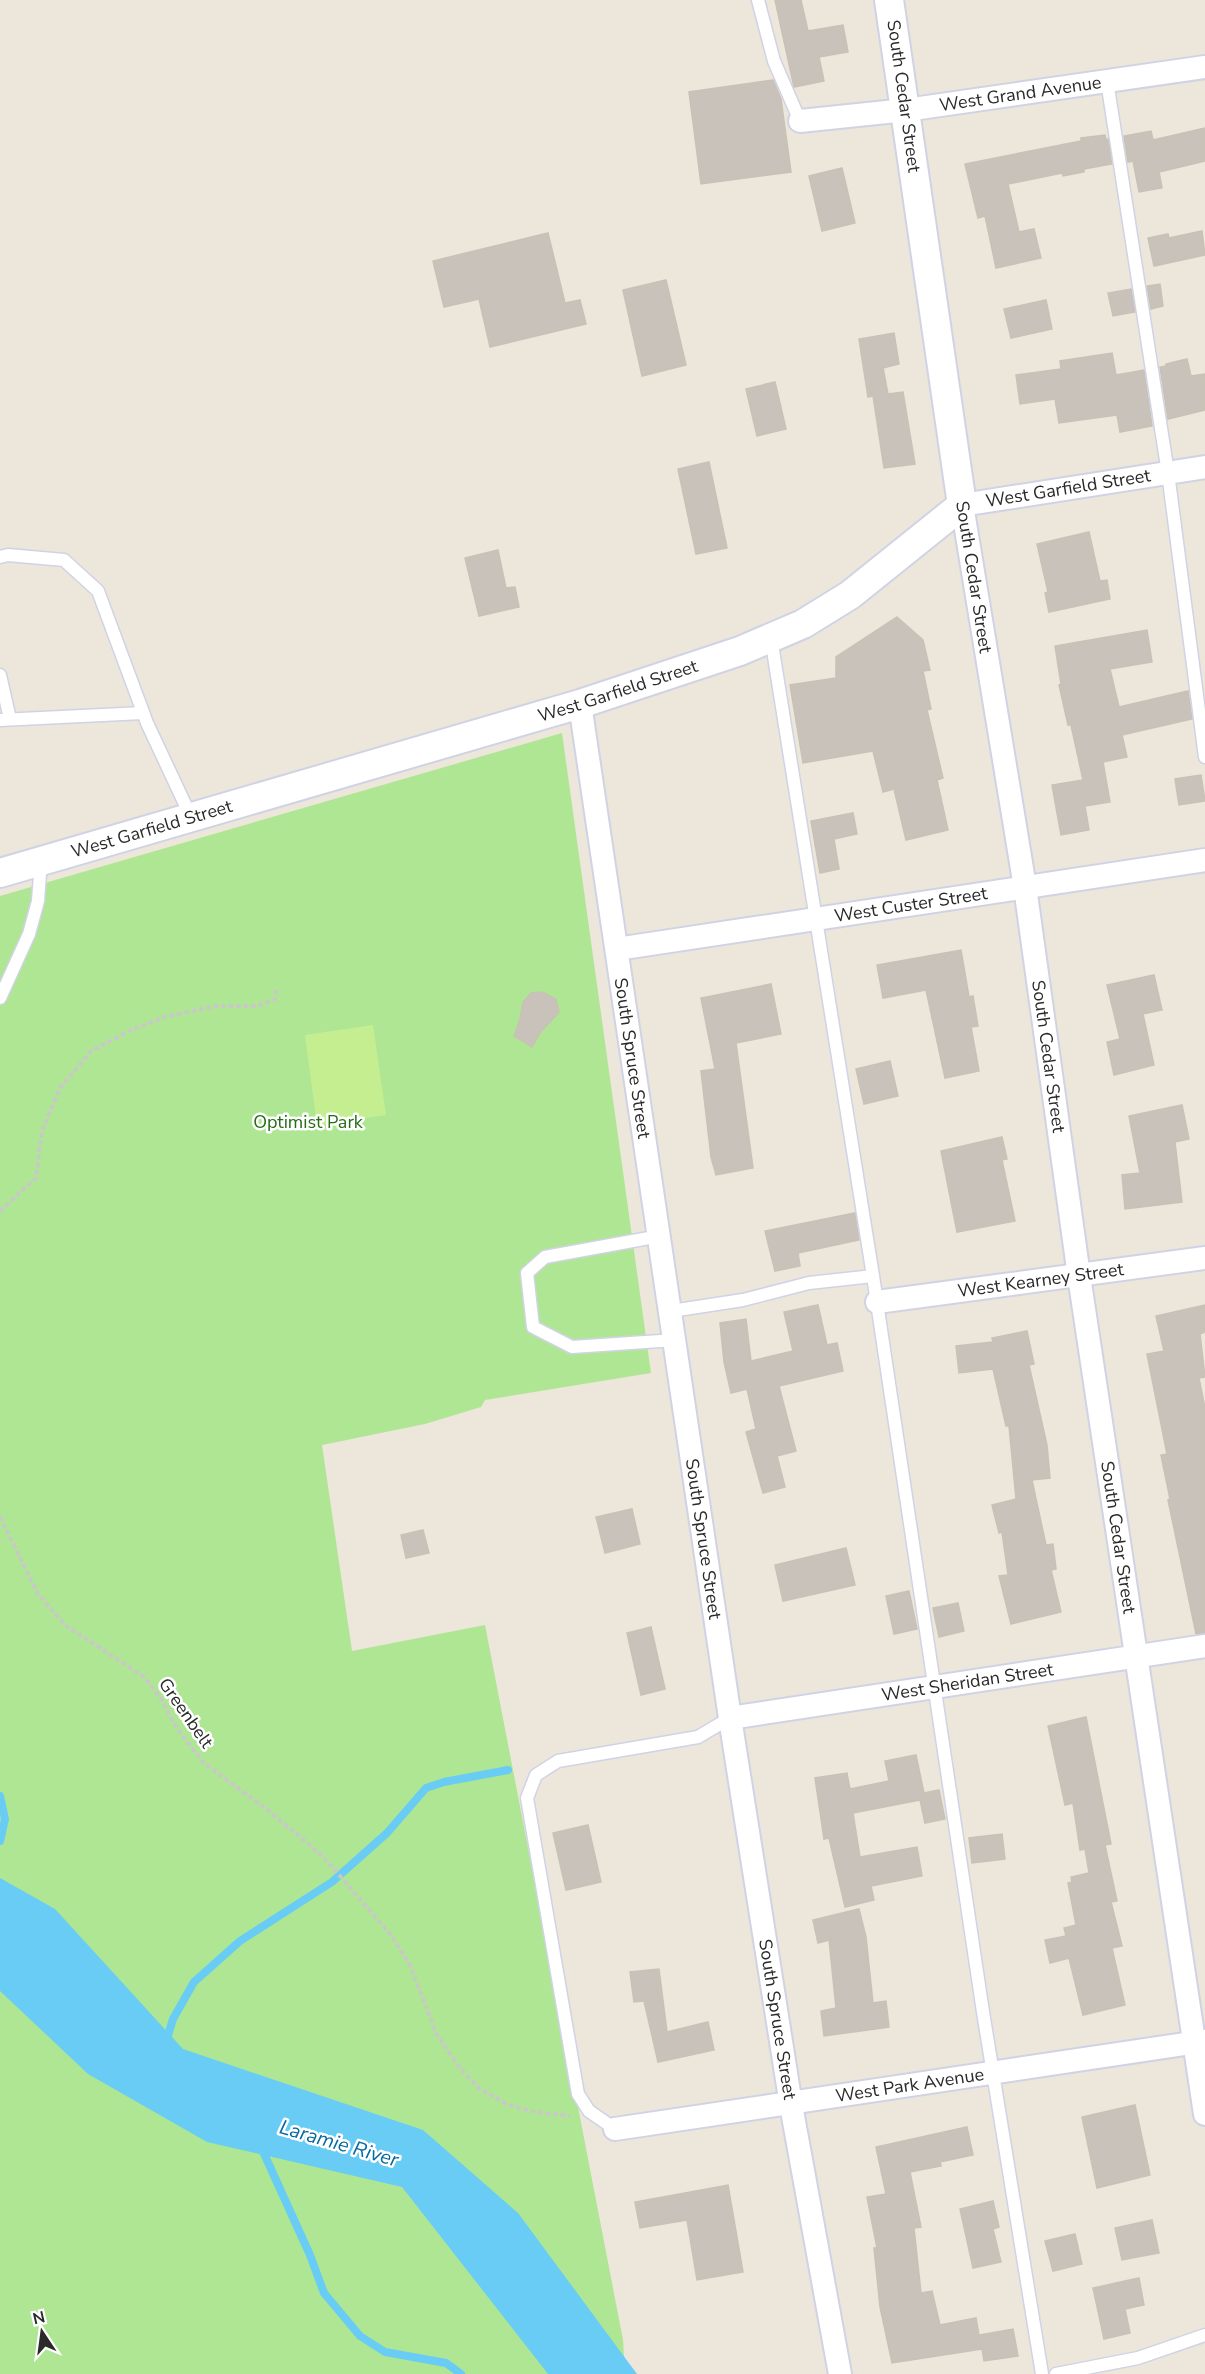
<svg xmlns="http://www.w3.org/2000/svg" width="1205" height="2374" viewBox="0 0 1205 2374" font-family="'Nunito Sans',sans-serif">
<rect width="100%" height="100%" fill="#ede6db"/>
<path fill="#afe694" d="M 562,733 L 651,1373 L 485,1400 L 481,1407 L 425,1424 L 322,1445 L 352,1651 L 485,1625 L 623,2340 L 625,2374 L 0,2374 L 0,896 Z"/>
<path fill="#c4ee8f" d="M 373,1025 L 386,1115 L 317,1125 L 305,1035 Z"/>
<path fill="#68ccf5" d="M 0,1878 L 55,1909 L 183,2049 L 423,2130 L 518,2213 L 637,2374 L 548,2374 L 402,2187 L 207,2142 L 88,2074 L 0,1991 Z"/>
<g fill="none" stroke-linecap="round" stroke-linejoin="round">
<g stroke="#68ccf5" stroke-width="8">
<path d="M 0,1796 L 5,1819 L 0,1841"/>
<path d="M 166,2042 L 173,2019 L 194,1982 L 240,1941 L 332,1882 L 387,1833 L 426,1788 L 444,1782 L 508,1770"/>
<path d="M 261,2147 L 310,2255 L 324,2293 L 360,2336 L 385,2352 L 446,2363 L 461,2374"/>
</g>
</g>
<g fill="#c8c2bb" stroke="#c8c2b5" stroke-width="1.5">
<path d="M 775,0 L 801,0 L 808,31 L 843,25 L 848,52 L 819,57 L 824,81 L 794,87 Z"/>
<path d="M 773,80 L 781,99 L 791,172 L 701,184 L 689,92 Z"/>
<path d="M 1205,128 L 1205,161 L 1159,172 L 1162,188 L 1139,192 L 1133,161 L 1128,162 L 1124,136 L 1151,131 L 1153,140 Z"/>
<path d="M 1105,135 L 1106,140 L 1108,139 L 1112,164 L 1084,169 L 1084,172 L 1063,176 L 1062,173 L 1008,184 L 1019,232 L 1034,229 L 1041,258 L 996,268 L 985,216 L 978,218 L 965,164 L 1081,141 L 1081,138 Z"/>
<path d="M 842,168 L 855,223 L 822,231 L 809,176 Z"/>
<path d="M 1202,231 L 1205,255 L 1154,266 L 1148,238 L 1168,234 L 1169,238 Z"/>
<path d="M 548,233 L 565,303 L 580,300 L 586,324 L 490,347 L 479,299 L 444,307 L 433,261 Z"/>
<path d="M 666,280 L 686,365 L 642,376 L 623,290 Z"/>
<path d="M 1160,284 L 1163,306 L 1151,309 L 1147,286 Z"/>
<path d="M 1131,289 L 1135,312 L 1113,316 L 1108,293 Z"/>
<path d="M 1046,300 L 1052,329 L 1011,338 L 1004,309 Z"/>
<path d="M 894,333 L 899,364 L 883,368 L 888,394 L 903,392 L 915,464 L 884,468 L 873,396 L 868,397 L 859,339 Z"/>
<path d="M 1112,353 L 1116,375 L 1144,370 L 1152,426 L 1120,432 L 1117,415 L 1059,423 L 1055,399 L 1020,404 L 1016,375 L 1061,369 L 1060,361 Z"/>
<path d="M 1187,359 L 1191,376 L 1205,374 L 1205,410 L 1168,419 L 1160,367 L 1166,366 L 1166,364 Z"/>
<path d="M 775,382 L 786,429 L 757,436 L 746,389 Z"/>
<path d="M 709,462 L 727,548 L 696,554 L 678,469 Z"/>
<path d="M 1089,532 L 1100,581 L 1107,580 L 1110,599 L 1049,612 L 1045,593 L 1048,592 L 1037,544 Z"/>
<path d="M 498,550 L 506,588 L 515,587 L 519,607 L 479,616 L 465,558 Z"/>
<path d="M 897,617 L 923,640 L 930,670 L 923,671 L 931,709 L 927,710 L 943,778 L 937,780 L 948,830 L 906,840 L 894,789 L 883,792 L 873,751 L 803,763 L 790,685 L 836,678 L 836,657 Z"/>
<path d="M 1147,630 L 1152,662 L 1110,669 L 1119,707 L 1188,691 L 1192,719 L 1122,735 L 1127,757 L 1103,762 L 1110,802 L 1085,806 L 1089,830 L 1061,835 L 1052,785 L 1083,780 L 1071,725 L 1068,725 L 1059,685 L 1061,684 L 1055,646 Z"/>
<path d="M 1201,775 L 1205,801 L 1179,805 L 1175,779 Z"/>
<path d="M 853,813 L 857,834 L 834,839 L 839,869 L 820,873 L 811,821 Z"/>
<path d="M 961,950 L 969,997 L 973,996 L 978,1026 L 971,1027 L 979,1071 L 945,1078 L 926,990 L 883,998 L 877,965 Z"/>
<path d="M 1154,975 L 1162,1010 L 1143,1014 L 1154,1065 L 1114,1075 L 1107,1042 L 1120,1039 L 1107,985 Z"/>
<path d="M 771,984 L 781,1034 L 736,1043 L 753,1168 L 716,1175 L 711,1157 L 701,1071 L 715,1069 L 701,998 Z"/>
<path d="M 542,992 L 556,999 L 559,1012 L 540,1033 L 532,1047 L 514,1036 L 520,1019 L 523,1002 L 531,993 Z"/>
<path d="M 890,1061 L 898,1096 L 864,1104 L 856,1069 Z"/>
<path d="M 1182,1105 L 1189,1139 L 1175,1142 L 1182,1202 L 1125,1209 L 1122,1175 L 1140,1173 L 1129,1116 Z"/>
<path d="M 1002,1137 L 1007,1159 L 1002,1160 L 1015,1221 L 957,1232 L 941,1151 Z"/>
<path d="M 855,1213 L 859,1240 L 798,1253 L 800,1266 L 775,1271 L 765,1231 Z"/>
<path d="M 818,1305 L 827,1345 L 837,1343 L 843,1371 L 779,1386 L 796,1451 L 777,1456 L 785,1487 L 763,1493 L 746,1432 L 756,1429 L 747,1389 L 731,1393 L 724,1362 L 720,1323 L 746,1319 L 751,1361 L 793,1351 L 784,1312 Z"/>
<path d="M 1205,1305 L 1205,1332 L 1200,1334 L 1205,1377 L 1199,1378 L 1205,1408 L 1205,1633 L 1196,1634 L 1168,1500 L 1170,1499 L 1161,1455 L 1167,1454 L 1147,1354 L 1164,1351 L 1156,1316 Z"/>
<path d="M 1027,1331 L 1034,1364 L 1029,1365 L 1047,1445 L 1050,1478 L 1032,1480 L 1046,1545 L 1053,1544 L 1056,1569 L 1051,1570 L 1061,1612 L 1011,1624 L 999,1576 L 1008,1575 L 1002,1532 L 999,1533 L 992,1505 L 1016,1499 L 1009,1426 L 1006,1426 L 993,1369 L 959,1373 L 956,1346 L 993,1342 L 992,1338 Z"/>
<path d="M 632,1509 L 640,1544 L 605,1553 L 596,1517 Z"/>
<path d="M 423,1530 L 429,1553 L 406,1558 L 401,1535 Z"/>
<path d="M 846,1548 L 855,1585 L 783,1601 L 775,1565 Z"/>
<path d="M 909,1591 L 917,1629 L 894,1634 L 886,1596 Z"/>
<path d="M 958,1603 L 964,1631 L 939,1637 L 933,1608 Z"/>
<path d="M 651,1627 L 665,1689 L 641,1695 L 627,1633 Z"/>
<path d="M 1086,1717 L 1111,1844 L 1105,1845 L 1117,1901 L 1111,1902 L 1122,1946 L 1112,1948 L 1125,2005 L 1083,2015 L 1069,1958 L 1050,1963 L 1045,1940 L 1066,1936 L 1064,1928 L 1076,1925 L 1068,1883 L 1072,1882 L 1071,1877 L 1089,1873 L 1085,1849 L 1080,1850 L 1073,1803 L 1065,1805 L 1048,1726 Z"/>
<path d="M 916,1755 L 924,1793 L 939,1790 L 945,1819 L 925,1823 L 920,1800 L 853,1813 L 860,1857 L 917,1847 L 922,1876 L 871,1886 L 874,1900 L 845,1907 L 829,1838 L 824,1839 L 815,1778 L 847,1773 L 850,1789 L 889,1781 L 885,1761 Z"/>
<path d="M 588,1825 L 601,1882 L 566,1890 L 553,1833 Z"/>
<path d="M 1002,1834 L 1005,1859 L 972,1863 L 969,1838 Z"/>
<path d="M 859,1909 L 866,1937 L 873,2003 L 886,2001 L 889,2027 L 824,2036 L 821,2011 L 836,2008 L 829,1940 L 818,1943 L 813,1920 Z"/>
<path d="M 659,1969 L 667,2032 L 708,2022 L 714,2050 L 658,2062 L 644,2001 L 634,2002 L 630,1972 Z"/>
<path d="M 1135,2105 L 1150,2175 L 1097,2188 L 1082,2117 Z"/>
<path d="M 967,2127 L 973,2155 L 940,2162 L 941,2166 L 910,2172 L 921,2227 L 914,2228 L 921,2293 L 932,2291 L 940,2325 L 976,2318 L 980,2341 L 979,2335 L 1013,2329 L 1018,2356 L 984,2361 L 982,2349 L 892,2363 L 880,2307 L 874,2248 L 877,2248 L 867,2197 L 886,2194 L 876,2147 Z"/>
<path d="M 728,2185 L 743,2272 L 697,2280 L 687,2220 L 640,2228 L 635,2202 Z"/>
<path d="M 993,2201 L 999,2227 L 993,2229 L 1001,2262 L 973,2268 L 960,2209 Z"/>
<path d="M 1152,2220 L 1159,2253 L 1122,2260 L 1115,2228 Z"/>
<path d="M 1075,2234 L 1082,2264 L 1053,2271 L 1045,2241 Z"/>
<path d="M 1139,2278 L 1144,2305 L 1125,2309 L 1130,2333 L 1104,2339 L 1093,2288 Z"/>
</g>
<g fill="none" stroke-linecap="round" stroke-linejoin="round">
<g stroke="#d0d3e4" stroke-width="15">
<g id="service">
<path d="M 758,0 L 774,61 L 800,121"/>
<path d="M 1107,81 L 1168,473 L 1205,757"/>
<path d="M 0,557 L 8,555 L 64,560 L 98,591 L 147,723 L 191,817"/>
<path d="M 771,638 L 873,1276 L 983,2012 L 1042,2374"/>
<path d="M 0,675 L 10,719"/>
<path d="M 0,720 L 143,713"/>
<path d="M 0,998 L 29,934 L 38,901 L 41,861"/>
<path d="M 660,1236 L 545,1257 L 527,1273 L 533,1327 L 572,1347 L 675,1340"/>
<path d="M 671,1311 L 743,1300 L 809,1283 L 873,1276"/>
<path d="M 615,2129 L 589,2111 L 578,2094 L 527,1798 L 536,1775 L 558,1761 L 698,1737 L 730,1718"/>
<path d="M 1056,2374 L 1138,2358 L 1205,2335"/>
</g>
</g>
<g stroke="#d0d3e4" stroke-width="26">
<g id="minor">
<path id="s1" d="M 800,121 L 906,110 L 1205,67"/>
<path id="s2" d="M 1205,467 L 962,505 L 1025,887 L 1079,1276 L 1205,2114"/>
<path id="s3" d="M 580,704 L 730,1718 L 791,2105 L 840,2374"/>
<path id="s4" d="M 617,949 L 1205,860"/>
<path id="s5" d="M 877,1302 L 1205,1258"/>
<path id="s6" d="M 730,1718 L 1205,1646"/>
<path id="s7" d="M 615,2129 L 1205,2041"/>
</g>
</g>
<g stroke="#d0d3e4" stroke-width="32">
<g id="tertiary">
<path id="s8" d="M 0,873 L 580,704 L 740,651 L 803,624 L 850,595 L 962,505 L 889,0"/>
</g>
</g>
<g stroke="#c8c8c8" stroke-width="4" stroke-dasharray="4.5 3" stroke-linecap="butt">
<path d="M 0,1211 L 36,1178 L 42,1131 L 60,1088 L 91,1051 L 131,1030 L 165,1017 L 216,1006 L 257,1006 L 275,999 L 276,990"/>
<path d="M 0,1517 L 38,1594 L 65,1625 L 144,1677 L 160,1697 L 178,1730 L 204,1763 L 270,1812 L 311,1846 L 328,1862 L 390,1934 L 410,1965 L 437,2035 L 459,2067 L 479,2088 L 506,2104 L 535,2112 L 570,2116"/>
</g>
<use href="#service" stroke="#fff" stroke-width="12"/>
<use href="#minor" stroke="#fff" stroke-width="22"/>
<use href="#tertiary" stroke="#fff" stroke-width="28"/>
</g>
<g text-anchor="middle" stroke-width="5" stroke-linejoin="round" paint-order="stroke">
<g font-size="18" fill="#2a2a2a" stroke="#fff">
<text dy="6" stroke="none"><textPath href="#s1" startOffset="222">West Grand Avenue</textPath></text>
<text transform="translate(904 96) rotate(82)" y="6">South Cedar Street</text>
<text transform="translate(1068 488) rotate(-9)" y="6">West Garfield Street</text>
<text transform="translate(974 577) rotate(81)" y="6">South Cedar Street</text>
<text dy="6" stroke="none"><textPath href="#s8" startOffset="644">West Garfield Street</textPath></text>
<text dy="6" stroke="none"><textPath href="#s8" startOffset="158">West Garfield Street</textPath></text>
<text dy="6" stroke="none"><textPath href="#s4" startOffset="297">West Custer Street</textPath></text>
<text dy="6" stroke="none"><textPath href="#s2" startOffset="804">South Cedar Street</textPath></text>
<text dy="6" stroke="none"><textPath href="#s3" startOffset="358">South Spruce Street</textPath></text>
<text dy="6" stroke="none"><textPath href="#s5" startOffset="165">West Kearney Street</textPath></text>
<text dy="6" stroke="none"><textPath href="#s2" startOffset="1290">South Cedar Street</textPath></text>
<text dy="6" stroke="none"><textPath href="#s3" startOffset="844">South Spruce Street</textPath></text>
<text dy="6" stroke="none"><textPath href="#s6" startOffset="240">West Sheridan Street</textPath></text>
<text transform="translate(186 1713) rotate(55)" y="6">Greenbelt</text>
<text dy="6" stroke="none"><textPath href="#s3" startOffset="1330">South Spruce Street</textPath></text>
<text dy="6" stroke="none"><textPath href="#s7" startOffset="298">West Park Avenue</textPath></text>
</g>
<g font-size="18" fill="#266b16" stroke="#fff">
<text x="308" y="1128">Optimist Park</text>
</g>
<g font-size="20" font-style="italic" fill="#0669a1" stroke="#fff">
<text transform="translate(339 2143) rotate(16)" y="7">Laramie River</text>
</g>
</g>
<g transform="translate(42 2332) rotate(347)" stroke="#ffffff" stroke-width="4.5" paint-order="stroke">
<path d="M0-4.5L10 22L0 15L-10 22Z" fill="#2a2a2a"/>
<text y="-9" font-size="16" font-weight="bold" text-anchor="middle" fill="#2a2a2a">N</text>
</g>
</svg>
